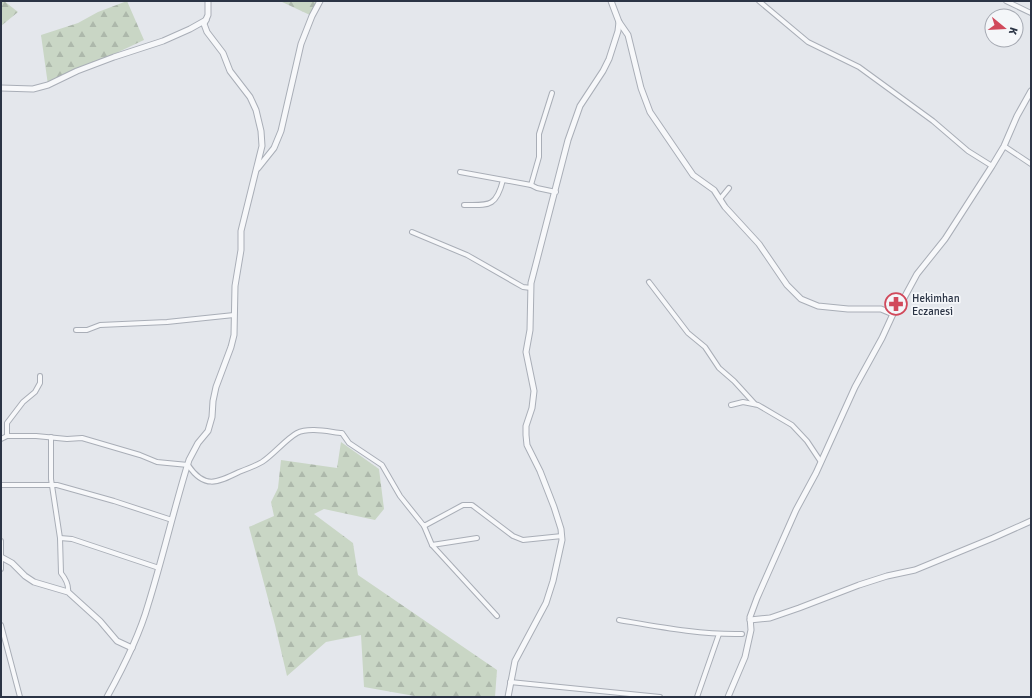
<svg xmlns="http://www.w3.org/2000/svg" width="1032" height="698" viewBox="0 0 1032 698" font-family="Signika,sans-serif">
<defs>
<pattern id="forest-firs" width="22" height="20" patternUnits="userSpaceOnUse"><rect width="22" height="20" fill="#c9d6c5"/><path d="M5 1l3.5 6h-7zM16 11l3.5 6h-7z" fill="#adb8ab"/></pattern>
</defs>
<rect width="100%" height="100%" fill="#e4e7ec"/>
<g fill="url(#forest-firs)">
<path d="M 1,1 L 4,1 L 18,12 L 1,26 Z"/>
<path d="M 127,1 L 144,40 L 48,85 L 41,35 L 78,23 L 98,12 Z"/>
<path d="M 280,1 L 318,1 L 312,16 Z"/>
<path d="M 341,442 L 379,469 L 384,509 L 375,520 L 324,509 L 314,514 L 353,543 L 358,575 L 497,670 L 495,697 L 420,697 L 364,687 L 361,635 L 326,642 L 287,676 L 275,625 L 249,527 L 274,516 L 271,502 L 278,488 L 281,460 L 337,468 Z"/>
</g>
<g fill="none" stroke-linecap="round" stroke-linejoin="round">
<g stroke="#a9aeb7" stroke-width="6">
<g id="minor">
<path d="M 759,1 L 808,42 L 859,67 L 933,121 L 968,151 L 992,166"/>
<path d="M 1006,1 L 1031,13"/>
<path d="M 1004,146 L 1031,164"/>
<path d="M 460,172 L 531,185 L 537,188 L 556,192"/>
<path d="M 531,185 L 539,157 L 539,134 L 552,93"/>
<path d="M 720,199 L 729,188"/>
<path d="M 464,205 C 488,205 496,208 503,180"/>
<path d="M 412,232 L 467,255 L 523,287 L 531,288"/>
<path d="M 649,282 L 688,333 L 705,347 L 719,368 L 734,381 L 755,404"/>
<path d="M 76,330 L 87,330 L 100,325 L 167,322 L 234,315"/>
<path d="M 731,405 L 743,402 L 758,405 L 792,425 L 807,441 L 821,462"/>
<path d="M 7,436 L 7,423 L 23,402 L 35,392 L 40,383 L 40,376"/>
<path d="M 51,437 L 51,479 L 60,538 L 61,573 C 65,578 69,585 68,592"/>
<path d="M 1,439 L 7,436 L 36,436 L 67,439 L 82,438 L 140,455 L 157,462 L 188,465 C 204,489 217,483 239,472 C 247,469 255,466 262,462 C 273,455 286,439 297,433 C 309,427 330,432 342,433 L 349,443 L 382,465 L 400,496 L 424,526 L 463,505 L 472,505 L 513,536 L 523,540 L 562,536"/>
<path d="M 1,485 L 57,485 L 114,501 L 172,520"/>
<path d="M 424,526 L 432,545 L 497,616"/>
<path d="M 60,538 L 72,539 L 159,568"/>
<path d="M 1,541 L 1,569"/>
<path d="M 432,545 L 477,538"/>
<path d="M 619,620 C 660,627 701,635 742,634"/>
<path d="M 1,625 L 20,697"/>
<path d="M 510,682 L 660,697"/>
<path d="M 697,697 L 719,634"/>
</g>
</g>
<g stroke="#a9aeb7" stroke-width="7">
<g id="tertiary">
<path d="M 611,1 L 619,22 L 628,35 L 641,88 L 650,112 L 693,175 L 714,190 L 725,207 L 759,244 L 787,285 L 801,299 L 818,306 L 848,309 L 881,309 L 893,314"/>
<path d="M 1,88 L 33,89 L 48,85 L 77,71 L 114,57 L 163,41 L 190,29 L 206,20"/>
<path d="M 258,168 L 274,148 L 281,131 L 301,44 L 312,16 L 320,1"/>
<path d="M 1,557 L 12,563 L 25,576 L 34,582 L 68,592 L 100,621 L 117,641 L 132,648"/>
<path d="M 750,620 L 770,618 L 799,608 L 859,585 L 887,576 L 915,570 L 993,538 L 1031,521"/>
<path d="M 107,697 C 123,668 139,637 148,605 C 163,557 174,508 189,460 L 198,443 L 208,431 L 212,417 L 213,401 L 216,387 L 231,347 L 234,335 L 235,286 L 241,250 L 241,231 L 262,146 L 261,131 L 256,110 L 250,97 L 230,71 L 223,53 L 207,32 L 204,24 L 208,15 L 208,1"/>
<path d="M 508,697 L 515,661 L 546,603 L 553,581 L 562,540 L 561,529 L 554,507 L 540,471 L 527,445 L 526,435 L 526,426 L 532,408 L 534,391 L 526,352 L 530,330 L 531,283 L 568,140 L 580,106 L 603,71 L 609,59 L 618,31 L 619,22"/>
<path d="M 728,697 L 745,657 L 751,630 L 750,617 L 757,598 L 796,510 L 816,473 L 855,387 L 882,338 L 893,314 L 904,298 L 917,274 L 945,239 L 992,166 L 1004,146 L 1017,116 L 1031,91"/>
</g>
</g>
<use href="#minor" stroke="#f7f8fa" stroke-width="4"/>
<use href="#tertiary" stroke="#f7f8fa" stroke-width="5"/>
</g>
<defs>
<g id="pharmacy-ring" transform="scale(1.15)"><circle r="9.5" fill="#f4f6f9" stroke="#d1495b" stroke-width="1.5"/><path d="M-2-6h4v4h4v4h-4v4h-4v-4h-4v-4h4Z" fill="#d1495b"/></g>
</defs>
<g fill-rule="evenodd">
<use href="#pharmacy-ring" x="896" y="304"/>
</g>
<g text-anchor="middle" stroke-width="3.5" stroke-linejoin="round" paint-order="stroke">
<g font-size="11" fill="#2b3445" stroke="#f4f6f9" text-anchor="start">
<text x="912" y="302">Hekimhan<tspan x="912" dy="13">Eczanesi</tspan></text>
</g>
</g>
<rect width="1032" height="698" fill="none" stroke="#2b3445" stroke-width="4"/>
<g transform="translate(1004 28) rotate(108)"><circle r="19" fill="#f4f6f9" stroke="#a4a8b1"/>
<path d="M0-3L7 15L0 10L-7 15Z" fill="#d1495b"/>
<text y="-6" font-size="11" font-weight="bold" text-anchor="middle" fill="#2b3445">K</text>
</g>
</svg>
